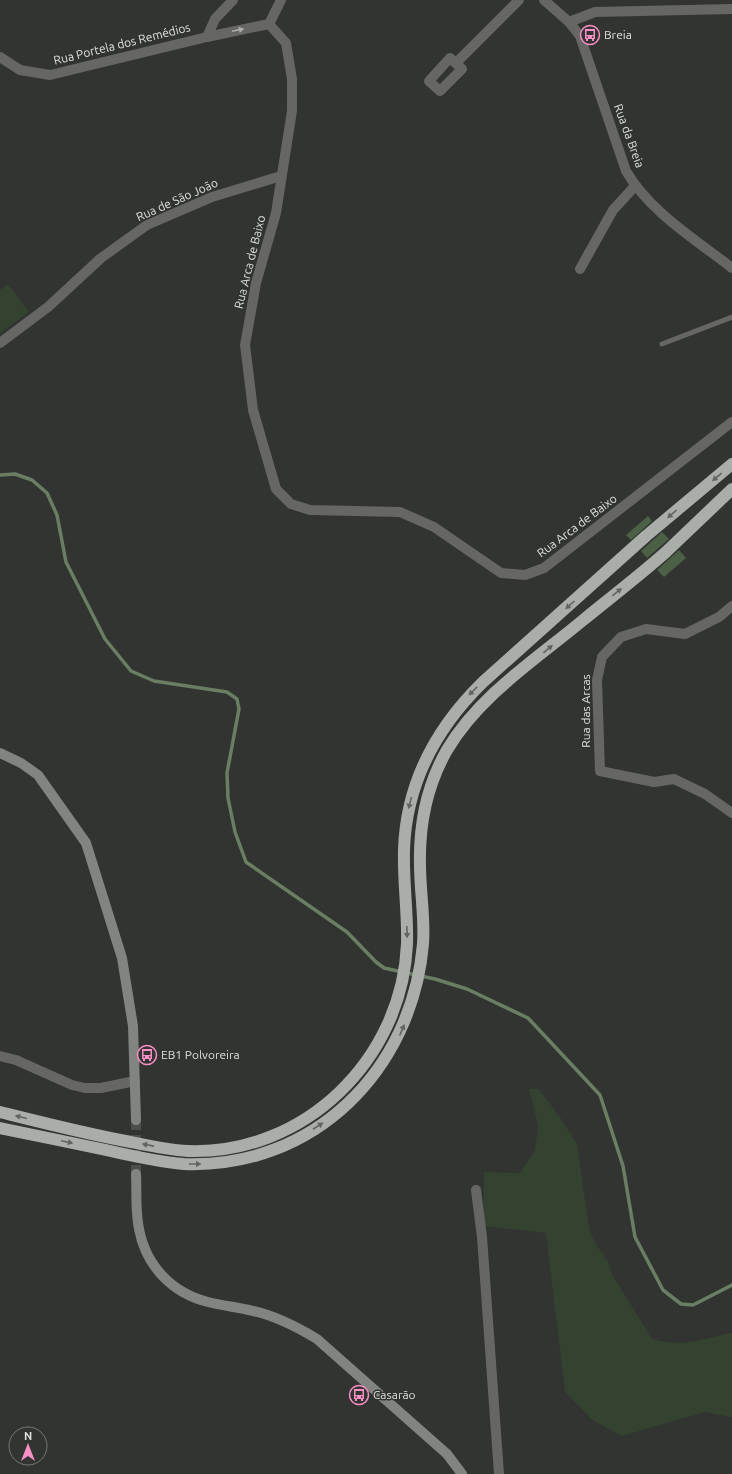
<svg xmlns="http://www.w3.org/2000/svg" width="732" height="1474" viewBox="0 0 732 1474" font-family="Ubuntu,sans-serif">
<rect width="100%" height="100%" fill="#313430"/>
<g fill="#344230">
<path d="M 8,284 L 29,312 L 0,333 L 0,290 Z"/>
<path d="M 529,1089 L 539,1089 L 562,1120 L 577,1144 L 589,1229 L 597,1246 L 607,1260 L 613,1276 L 652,1339 C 660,1341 669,1343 677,1343 C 695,1343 713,1336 732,1333 L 732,1417 L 705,1412 L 622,1436 L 592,1420 L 565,1392 L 546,1233 L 483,1226 L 484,1172 L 520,1173 L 535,1150 L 538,1126 Z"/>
</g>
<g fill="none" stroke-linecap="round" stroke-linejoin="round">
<path stroke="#697e63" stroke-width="3.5" d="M 0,475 L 15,474 L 32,480 L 47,493 L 57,515 L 66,562 L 105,639 L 131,671 L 154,681 L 227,692 L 237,699 L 239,709 L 227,773 L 228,798 L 235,832 L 246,862 L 347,932 L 376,962 L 384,968 L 435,979 L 467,989 L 528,1018 L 600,1095 L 623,1166 L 635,1237 L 663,1290 L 681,1304 L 693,1305 L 732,1285"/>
</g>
<g fill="#4c6046">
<path d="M 648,516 L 652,521 L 631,540 L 626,535 Z"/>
<path d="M 662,532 L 669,539 L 647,558 L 641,551 Z"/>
<path d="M 679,550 L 686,558 L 664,577 L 657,570 Z"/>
</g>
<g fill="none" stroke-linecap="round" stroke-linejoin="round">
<path stroke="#4b4e4a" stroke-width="10" stroke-dasharray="10 5" stroke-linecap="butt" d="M 136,1120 L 136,1174"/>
<path stroke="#666765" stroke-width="5" d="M 662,344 L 732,317"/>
<g stroke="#666765" stroke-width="10">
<path d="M 544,0 L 569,22 L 580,36 L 626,171 C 650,212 695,239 732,268"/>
<path d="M 569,22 L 595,12 L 732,9"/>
<path d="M 269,24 L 286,43 L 292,79 L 292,111 L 276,213 L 256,283 L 245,345 L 253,410 L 276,489 L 291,504 L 310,510 L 400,512 L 434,527 L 501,573 L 525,575 L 544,568 L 732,422"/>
<path d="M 269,24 L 281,0"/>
<path d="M 207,37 L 215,19 L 233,0"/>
<path d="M 0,57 L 20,70 L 50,75 L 207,37 L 269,24"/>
<path d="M 450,58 L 462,69 L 440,91 L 429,81 Z"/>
<path d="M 456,63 L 519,0"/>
<path d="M 580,269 L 613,210 L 635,186"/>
<path d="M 0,343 L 48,307 L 101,258 L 147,225 L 212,197 L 281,176"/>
<path d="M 732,606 L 719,617 L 685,634 L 646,629 L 621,637 L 602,657 L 597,680 L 600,771 L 654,782 L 674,779 L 705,794 L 732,813"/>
<path d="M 0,1056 L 16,1060 L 72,1085 L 85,1088 L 101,1088 L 135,1081"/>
<path d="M 476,1190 L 482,1237 L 499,1474"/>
</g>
<g stroke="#818481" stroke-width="10">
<path d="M 0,753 L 21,763 L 38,775 L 86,843 L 122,958 L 133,1026 L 136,1120"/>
<path d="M 136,1174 C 137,1192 135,1211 139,1229 C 146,1266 172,1293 208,1302 C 223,1306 238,1307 253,1311 C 276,1316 297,1327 317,1339 L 447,1454 L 462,1474"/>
</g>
<g stroke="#aaaea9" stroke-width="12">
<path d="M 0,1112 C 44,1123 87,1134 131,1142 C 150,1146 169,1150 188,1151 C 304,1155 402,1060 407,944 C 408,913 403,882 404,850 C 406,784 436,728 483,682 L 646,536 L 732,464"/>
<path d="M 0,1128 C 35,1135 71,1143 106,1150 C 132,1156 158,1162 184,1164 C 314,1169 412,1070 423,944 C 425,918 420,891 420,865 C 419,825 427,785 447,750 C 479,696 535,660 582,621 C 610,598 639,576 666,552 C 688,531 710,510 732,489"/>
</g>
</g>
<defs><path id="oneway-solid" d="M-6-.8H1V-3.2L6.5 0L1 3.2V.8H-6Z"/></defs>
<use fill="#afb0ae" href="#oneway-solid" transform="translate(238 30) rotate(-12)"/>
<g fill="#616560">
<use href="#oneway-solid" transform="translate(717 477) rotate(140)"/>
<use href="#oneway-solid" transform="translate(672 514) rotate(140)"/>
<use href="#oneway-solid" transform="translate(617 592) rotate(-39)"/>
<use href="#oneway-solid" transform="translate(570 605) rotate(138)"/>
<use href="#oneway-solid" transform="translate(548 649) rotate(-40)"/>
<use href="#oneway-solid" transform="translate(473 691) rotate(135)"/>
<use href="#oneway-solid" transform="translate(410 803) rotate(104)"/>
<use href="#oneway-solid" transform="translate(407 932) rotate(89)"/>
<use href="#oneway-solid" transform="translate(402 1030) rotate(-67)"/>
<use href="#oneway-solid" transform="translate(21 1117) rotate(-166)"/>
<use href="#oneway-solid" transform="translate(318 1126) rotate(-33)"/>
<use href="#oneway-solid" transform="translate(67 1142) rotate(12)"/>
<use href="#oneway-solid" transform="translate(148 1145) rotate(-169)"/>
<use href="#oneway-solid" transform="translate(195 1164)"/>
</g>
<defs>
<g id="bus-ring" transform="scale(1)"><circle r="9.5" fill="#313430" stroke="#fa8fc6" stroke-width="1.5"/><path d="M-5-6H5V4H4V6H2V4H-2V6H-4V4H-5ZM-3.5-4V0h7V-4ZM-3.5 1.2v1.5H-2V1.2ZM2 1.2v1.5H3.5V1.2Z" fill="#fa8fc6"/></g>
</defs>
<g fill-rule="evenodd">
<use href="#bus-ring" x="590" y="35"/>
<use href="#bus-ring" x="147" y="1055"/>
<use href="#bus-ring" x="359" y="1395"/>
</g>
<g text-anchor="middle" stroke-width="3" stroke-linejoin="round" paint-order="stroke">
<g font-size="12" fill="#dfe1de" stroke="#313430" text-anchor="start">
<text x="604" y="39">Breia</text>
<text x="161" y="1059">EB1 Polvoreira</text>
<text x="373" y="1399">Casarão</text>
</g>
<g font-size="12" fill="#dfe1de" stroke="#313430">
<text transform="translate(122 44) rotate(-14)" y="4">Rua Portela dos Remédios</text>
<text transform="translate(629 136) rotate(70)" y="4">Rua da Breia</text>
<text transform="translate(177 200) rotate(-24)" y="4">Rua de São João</text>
<text transform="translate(250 262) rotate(-76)" y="4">Rua Arca de Baixo</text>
<text transform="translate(577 526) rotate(-37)" y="4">Rua Arca de Baixo</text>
<text transform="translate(586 711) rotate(-90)" y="4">Rua das Arcas</text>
</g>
</g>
<g transform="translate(28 1446)"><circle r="19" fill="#313430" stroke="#777976"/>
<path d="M0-3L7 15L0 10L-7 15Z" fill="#fa8fc6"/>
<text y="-6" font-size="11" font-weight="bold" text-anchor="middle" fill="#dfe1de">N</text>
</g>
</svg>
